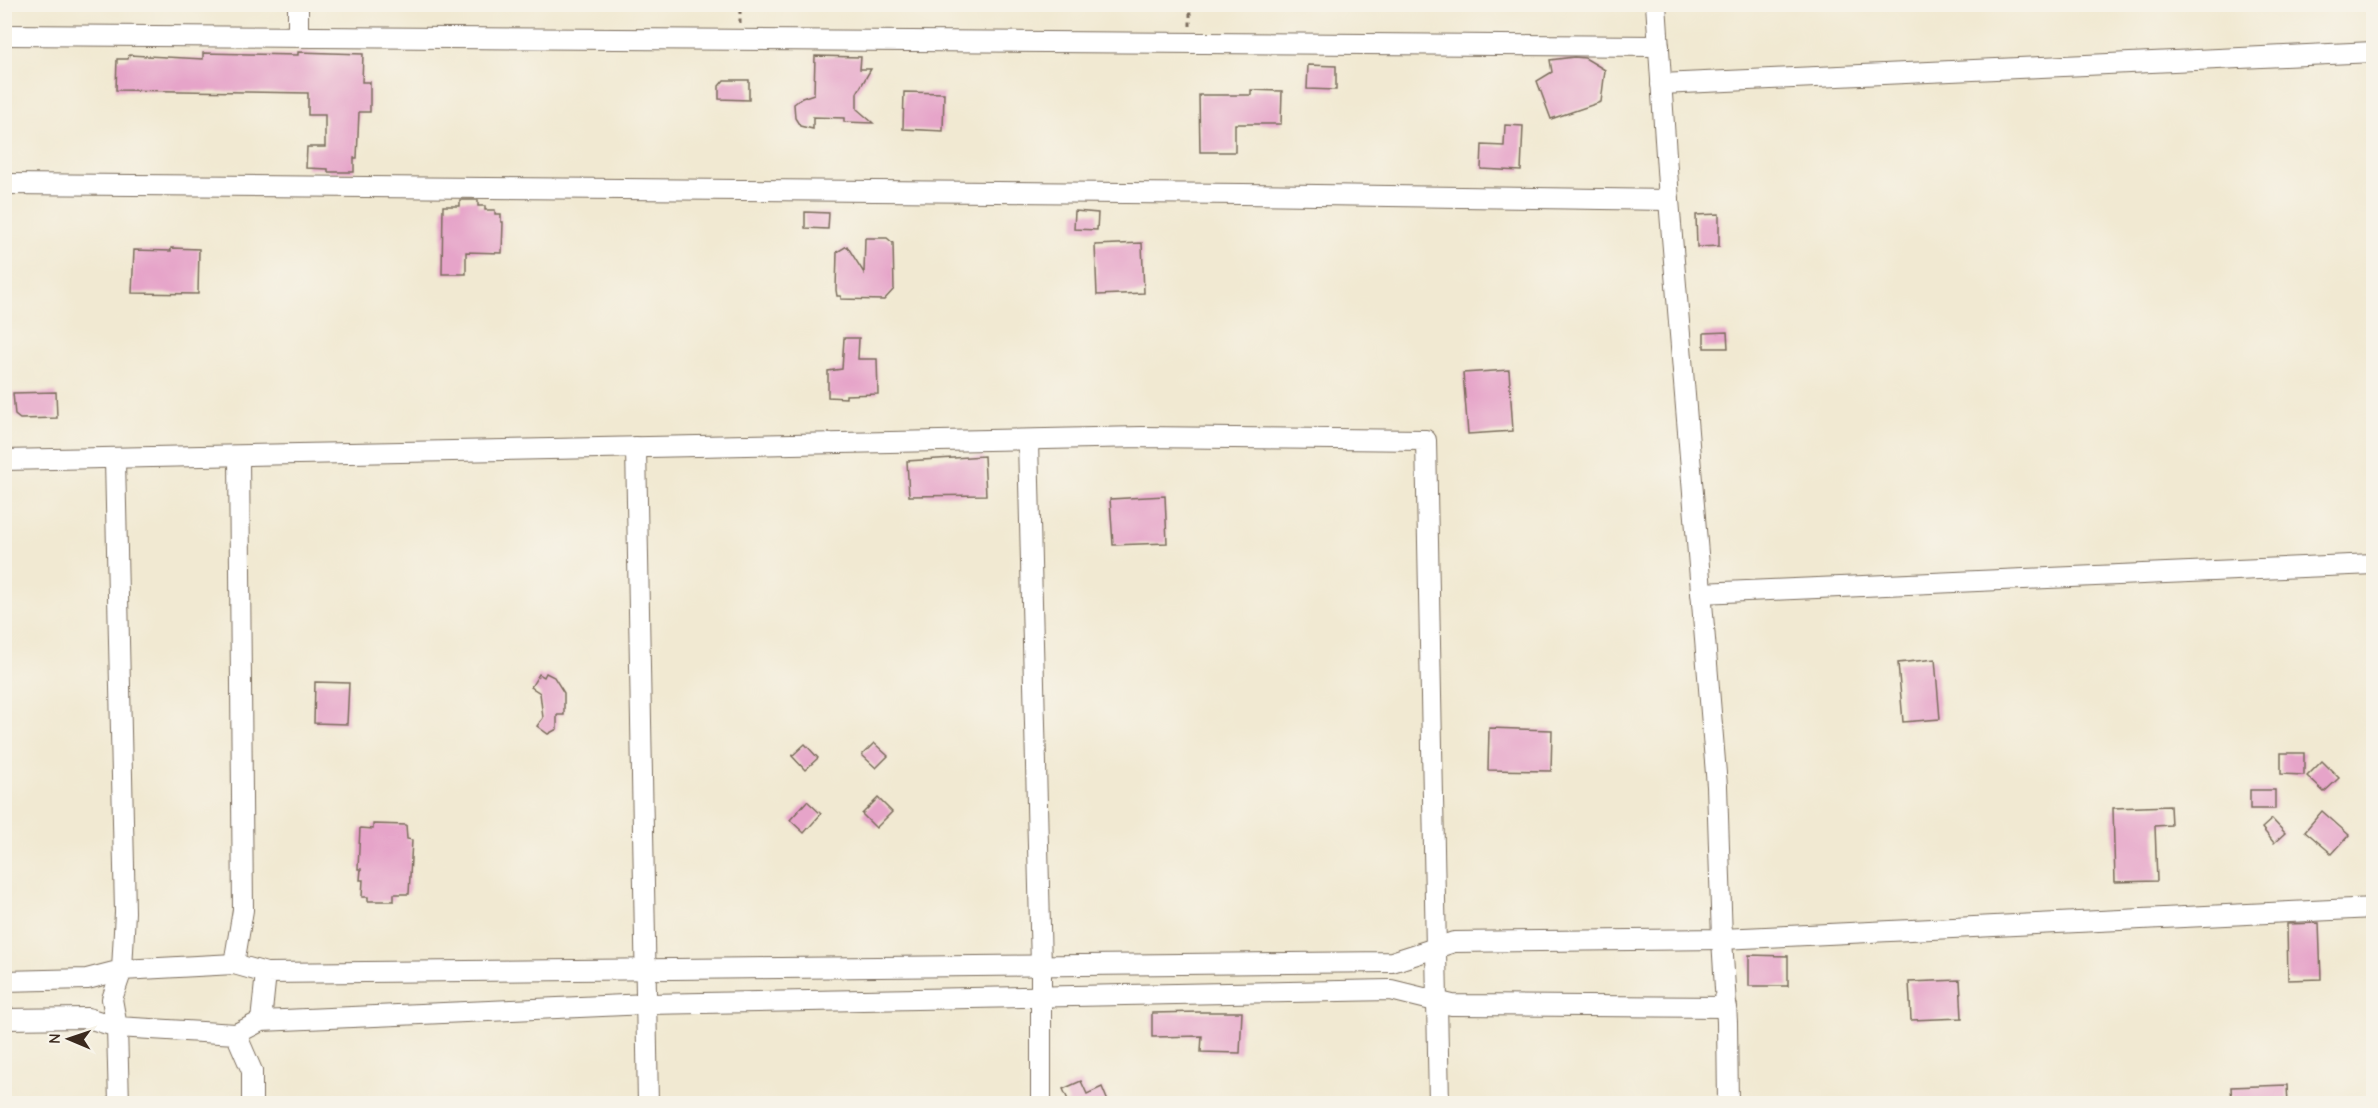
<svg xmlns="http://www.w3.org/2000/svg" width="2378" height="1108" viewBox="0 0 2378 1108" font-family="'Comic Neue',sans-serif">
<rect width="100%" height="100%" fill="#f7f3e8"/>
<filter id="ink" filterUnits="userSpaceOnUse"><feTurbulence type="fractalNoise" baseFrequency=".0167" numOctaves="2"/><feDisplacementMap in="SourceGraphic" scale="12" xChannelSelector="R" yChannelSelector="G"/><feConvolveMatrix kernelMatrix="1 2 1 2 8 2 1 2 1" color-interpolation-filters="sRGB"/></filter>
<filter id="wash" filterUnits="userSpaceOnUse"><feTurbulence type="fractalNoise" baseFrequency=".008" numOctaves="4" result="noise"/><feDisplacementMap in="SourceGraphic" scale="24" xChannelSelector="R" yChannelSelector="G"/><feGaussianBlur stdDeviation="1.35" result="paint"/><feColorMatrix in="noise" values="0 0 0 0 0 0 0 0 0 0 0 0 0 0 0 0 0 1.4 0 .05"/><feComposite in="paint" operator="in"/></filter>
<g filter="url(#wash)">
<rect width="100%" height="100%" fill="#f1e9d2"/>
<g id="blocks">
<g fill="#e6a4c9">
<path d="M 298,52 L 363,54 L 362,82 L 370,82 L 370,112 L 359,112 L 357,158 L 354,158 L 354,172 L 328,172 L 328,169 L 306,168 L 307,147 L 325,147 L 325,115 L 308,115 L 308,93 L 116,90 L 117,59 L 128,59 L 129,55 L 203,59 L 203,53 L 298,55 Z"/>
<path d="M 815,56 L 861,57 L 860,69 L 871,69 L 857,93 L 857,109 L 873,123 L 844,122 L 844,118 L 813,117 L 813,129 L 800,126 L 795,118 L 794,104 L 802,98 L 814,94 Z"/>
<path d="M 1574,57 L 1585,58 L 1605,70 L 1601,102 L 1551,119 L 1537,81 L 1552,72 L 1550,60 Z"/>
<path d="M 1308,65 L 1336,66 L 1336,90 L 1307,89 Z"/>
<path d="M 724,80 L 749,80 L 749,100 L 719,99 L 719,86 Z"/>
<path d="M 1251,90 L 1282,91 L 1281,124 L 1235,124 L 1235,152 L 1200,152 L 1199,95 L 1251,95 Z"/>
<path d="M 904,92 L 944,93 L 943,131 L 903,129 Z"/>
<path d="M 1505,125 L 1523,126 L 1521,171 L 1481,169 L 1482,145 L 1504,146 Z"/>
<path d="M 460,200 L 478,200 L 478,206 L 485,206 L 485,210 L 495,210 L 495,214 L 501,214 L 501,222 L 503,222 L 502,253 L 466,252 L 466,274 L 442,274 L 443,206 L 460,206 Z"/>
<path d="M 1075,211 L 1098,213 L 1097,230 L 1074,229 Z"/>
<path d="M 805,212 L 829,213 L 828,229 L 805,228 Z"/>
<path d="M 1719,214 L 1719,246 L 1697,247 L 1696,215 Z"/>
<path d="M 865,238 L 887,238 L 893,243 L 894,289 L 884,300 L 841,299 L 841,296 L 837,296 L 836,290 L 837,252 L 847,246 L 864,273 Z"/>
<path d="M 1142,243 L 1144,293 L 1097,295 L 1095,245 Z"/>
<path d="M 171,248 L 199,249 L 198,294 L 132,293 L 134,250 L 171,251 Z"/>
<path d="M 1727,332 L 1728,348 L 1704,348 L 1704,333 Z"/>
<path d="M 844,338 L 859,338 L 858,359 L 877,359 L 878,394 L 846,395 L 846,398 L 828,397 L 828,371 L 842,369 Z"/>
<path d="M 1509,370 L 1513,431 L 1468,434 L 1463,373 Z"/>
<path d="M 56,392 L 57,418 L 20,419 L 15,415 L 13,393 Z"/>
<path d="M 984,456 L 986,495 L 909,496 L 907,461 Z"/>
<path d="M 1165,496 L 1167,543 L 1113,545 L 1110,499 Z"/>
<path d="M 1935,659 L 1940,719 L 1903,722 L 1898,663 Z"/>
<path d="M 546,673 L 554,677 L 564,693 L 564,715 L 557,715 L 557,729 L 548,734 L 537,726 L 543,718 L 540,693 L 531,687 L 539,674 L 544,677 Z"/>
<path d="M 315,682 L 349,683 L 347,724 L 314,723 Z"/>
<path d="M 1489,728 L 1552,730 L 1551,771 L 1488,770 Z"/>
<path d="M 874,743 L 888,756 L 876,768 L 862,755 Z"/>
<path d="M 805,744 L 818,758 L 805,770 L 792,756 Z"/>
<path d="M 2281,753 L 2304,753 L 2304,775 L 2281,774 Z"/>
<path d="M 2322,761 L 2339,778 L 2324,792 L 2307,776 Z"/>
<rect x="2250" y="790" width="25" height="19"/>
<path d="M 878,798 L 892,812 L 876,828 L 862,814 Z"/>
<path d="M 807,801 L 821,814 L 804,833 L 790,820 Z"/>
<path d="M 2170,806 L 2171,825 L 2155,826 L 2157,881 L 2115,882 L 2113,808 Z"/>
<path d="M 2322,811 L 2349,835 L 2332,854 L 2305,831 Z"/>
<path d="M 2272,819 L 2285,833 L 2274,843 L 2262,828 Z"/>
<path d="M 373,824 L 406,825 L 407,839 L 412,840 L 409,894 L 394,894 L 394,901 L 368,901 L 368,897 L 362,897 L 363,880 L 360,880 L 361,869 L 358,869 L 360,828 L 373,829 Z"/>
<path d="M 2319,923 L 2321,979 L 2288,980 L 2287,924 Z"/>
<path d="M 1749,955 L 1788,956 L 1788,986 L 1749,986 Z"/>
<path d="M 1960,980 L 1962,1018 L 1911,1020 L 1909,982 Z"/>
<path d="M 1200,1012 L 1242,1012 L 1240,1053 L 1201,1052 L 1202,1036 L 1152,1037 L 1152,1013 Z"/>
<path d="M 1081,1081 L 1087,1094 L 1102,1087 L 1109,1104 L 1065,1104 L 1069,1102 L 1063,1089 Z"/>
<path d="M 2287,1085 L 2288,1104 L 2232,1104 L 2231,1087 Z"/>
</g>
</g>
</g>
<g filter="url(#ink)">
<use href="#blocks" fill-opacity="0" stroke="#7b6d5d" stroke-width="1.5"/>
<g fill="none" stroke-linecap="round" stroke-linejoin="round">
<g stroke="#7b6d5d" stroke-width="22">
<g id="minor">
<path d="M 1656,4 L 1669,200 L 1717,786 L 1722,939 L 1727,1022 L 1728,1104"/>
<path d="M 4,35 L 1659,46"/>
<path d="M 298,36 L 298,4"/>
<path d="M 1661,84 L 2374,52"/>
<path d="M 4,184 L 1242,194 L 1669,200"/>
<path d="M 1028,441 L 1041,967 L 1041,1104"/>
<path d="M 636,447 L 648,1104"/>
<path d="M 4,460 L 1142,437 L 1426,440 L 1439,1104"/>
<path d="M 1701,593 L 2374,564"/>
<path d="M 234,964 L 243,910 L 239,456"/>
<path d="M 266,973 L 261,1021 L 236,1034 L 117,1027 L 112,999 L 122,970 L 234,964 L 266,973 L 1392,962 L 1454,942 L 1722,939 L 2374,908"/>
<path d="M 4,981 L 87,979 L 122,970 L 125,912 L 115,460"/>
<path d="M 4,1019 L 88,1018 L 117,1027 L 119,1104"/>
<path d="M 261,1021 L 647,1004 L 1391,990 L 1452,1005 L 1727,1007"/>
<path d="M 236,1034 L 252,1071 L 252,1104"/>
</g>
</g>
<g stroke="#7b6d5d" stroke-width="3" stroke-dasharray="4.5 4.5" stroke-linecap="butt">
<path d="M 740,23 L 740,4"/>
<path d="M 1190,26 L 1190,4"/>
</g>
<use href="#minor" stroke="#fff" stroke-width="20"/>
</g>
</g>
<rect width="2378" height="1108" fill="none" stroke="#f7f3e8" stroke-width="24"/>
<g transform="translate(69 1039) rotate(272)" stroke="#f7f3e8" stroke-width="4.5" paint-order="stroke">
<path d="M0-4.5L10 22L0 15L-10 22Z" fill="#3b2a1e"/>
<text y="-9" font-size="16" font-weight="bold" text-anchor="middle" fill="#3b2a1e">N</text>
</g>
</svg>
